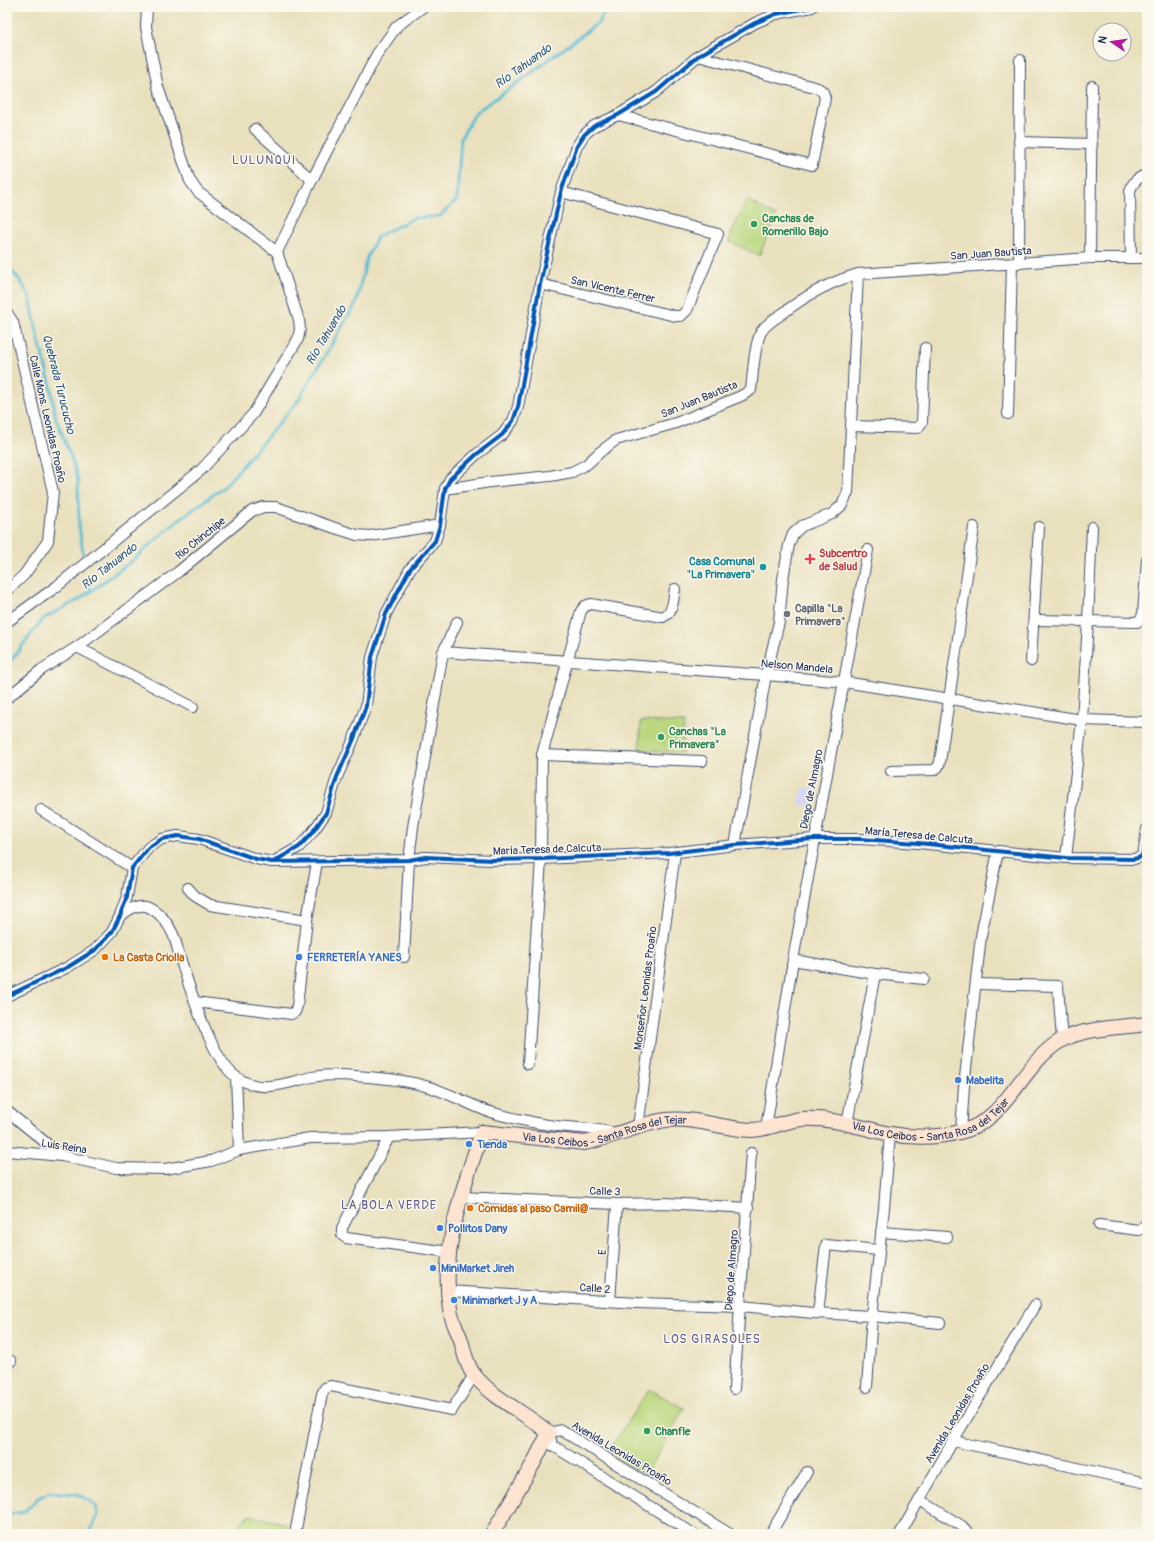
<svg xmlns="http://www.w3.org/2000/svg" width="1154" height="1541" viewBox="0 0 1154 1541" font-family="Pangolin,sans-serif">
<rect width="100%" height="100%" fill="#fbf7ec"/>
<filter id="ink" filterUnits="userSpaceOnUse"><feTurbulence type="fractalNoise" baseFrequency=".025" numOctaves="2"/><feDisplacementMap in="SourceGraphic" scale="8" xChannelSelector="R" yChannelSelector="G"/><feConvolveMatrix kernelMatrix="1 2 1 2 8 2 1 2 1" color-interpolation-filters="sRGB"/></filter>
<filter id="wash" filterUnits="userSpaceOnUse"><feTurbulence type="fractalNoise" baseFrequency=".012" numOctaves="4" result="noise"/><feDisplacementMap in="SourceGraphic" scale="16" xChannelSelector="R" yChannelSelector="G"/><feGaussianBlur stdDeviation="0.9" result="paint"/><feColorMatrix in="noise" values="0 0 0 0 0 0 0 0 0 0 0 0 0 0 0 0 0 1.4 0 .05"/><feComposite in="paint" operator="in"/></filter>
<g filter="url(#wash)">
<rect width="100%" height="100%" fill="#e9e0bd"/>
<path fill="#d6d8f9" d="M 803,788 L 814,789 L 811,806 L 799,805 Z"/>
<g fill="#b9d77d" stroke="#6a836e">
<path d="M 747,200 L 776,216 L 759,256 L 729,241 L 732,232 Z"/>
<path d="M 641,721 L 684,723 L 682,753 L 639,750 Z"/>
<path d="M 649,1389 L 684,1408 L 646,1475 L 607,1453 Z"/>
<path d="M 249,1515 L 287,1524 L 286,1534 L 232,1534 L 236,1527 Z"/>
</g>
<g fill="none" stroke-linecap="round" stroke-linejoin="round">
<g stroke="#56bbd4" stroke-width="3">
<path d="M 7,267 L 19,279 L 30,297 L 38,337 L 50,383 L 56,419 L 72,460 L 78,480 L 79,526 L 84,560"/>
<path d="M 88,580 L 90,592"/>
<path d="M 7,661 L 13,658 L 43,619 L 80,599 L 132,561 L 176,522 L 225,486 L 298,401 L 356,303 L 367,257 L 378,236 L 414,218 L 440,216 L 457,200 L 461,138 L 476,112 L 515,85 L 598,23 L 608,7"/>
<path d="M 7,1515 L 24,1512 L 38,1498 L 50,1492 L 77,1494 L 89,1500 L 96,1507 L 98,1515 L 89,1534"/>
</g>
</g>
</g>
<g filter="url(#ink)">
<g fill="none" stroke-linecap="round" stroke-linejoin="round">
<g stroke="#3a4a6c" stroke-width="12">
<g id="minor">
<path d="M 147,7 L 146,27 L 158,87 L 190,181 L 198,192 L 277,252"/>
<path d="M 618,115 L 812,165 L 825,98 L 823,92 L 818,88 L 698,56"/>
<path d="M 255,129 L 312,180"/>
<path d="M 1019,142 L 1092,144"/>
<path d="M 1090,258 L 1092,86"/>
<path d="M 1131,258 L 1130,191 C 1133,181 1138,178 1147,174"/>
<path d="M 1019,263 L 1020,60"/>
<path d="M 540,284 L 675,316 L 681,316 L 687,310 L 718,234 L 561,192"/>
<path d="M 7,313 L 13,322 L 53,492 L 48,541 L 24,575 L 7,591"/>
<path d="M 1008,414 L 1012,264"/>
<path d="M 852,426 L 918,428 L 922,422 L 925,348"/>
<path d="M 445,489 L 490,482 L 550,476 L 572,472 L 587,464 L 600,452 L 616,440 L 676,423 L 741,396 L 751,390 C 753,374 754,346 761,332 C 766,324 774,319 782,314 C 805,296 829,282 858,274 L 1090,258 L 1147,258"/>
<path d="M 1034,620 L 1137,622 L 1141,619 L 1143,614 L 1147,560"/>
<path d="M 7,622 L 56,587 L 201,470 L 253,414 L 298,339 L 300,329 L 299,320 L 277,252 L 312,180 L 377,54 L 397,26 L 423,7"/>
<path d="M 77,647 L 193,707"/>
<path d="M 443,652 L 766,675 L 844,682 L 1082,720 L 1147,722"/>
<path d="M 1031,661 L 1039,527"/>
<path d="M 7,698 L 41,670 L 77,647 L 178,572 L 252,511 L 264,507 L 276,507 L 335,528 L 357,535 L 370,536 L 440,525"/>
<path d="M 542,755 L 702,761"/>
<path d="M 891,771 L 934,770 L 938,767 L 940,762 L 974,527"/>
<path d="M 41,810 L 132,868"/>
<path d="M 735,845 L 766,675 L 779,622 L 783,579 L 789,545 L 793,534 L 802,526 L 832,514 L 842,505 L 848,492 L 858,274"/>
<path d="M 1066,858 L 1082,720 L 1088,622 L 1092,527"/>
<path d="M 273,862 L 299,847 L 312,833 L 326,813 L 337,777 L 353,741 L 366,706 L 372,657 L 386,614 L 410,569 L 435,541 L 440,525 L 445,489 L 450,479 L 477,454 L 502,435 L 513,421 L 518,407 L 540,284 L 561,192 L 577,146 L 584,135 L 594,126 L 618,115 L 656,92 L 698,56 L 755,23 L 776,14 L 812,7"/>
<path d="M 188,888 L 195,896 L 210,905 L 307,920"/>
<path d="M 120,916 C 127,911 136,904 146,906 C 158,910 168,923 173,934 C 177,944 179,955 182,964 C 191,992 212,1059 235,1076 C 260,1095 285,1083 312,1077 C 322,1075 333,1075 343,1075 C 372,1077 404,1079 432,1088 C 450,1094 467,1103 484,1110 C 499,1115 517,1119 532,1122 C 561,1129 591,1126 619,1134"/>
<path d="M 404,957 L 409,860 L 413,827 L 443,652 L 457,622"/>
<path d="M 793,960 L 875,974 L 924,979"/>
<path d="M 976,984 L 1058,986 L 1062,1040"/>
<path d="M 7,996 L 68,967 L 95,950 L 112,932 L 120,916 L 127,897 L 132,868 L 149,847 L 162,839 L 178,836 L 199,839 L 256,859 L 272,862 L 409,860 L 425,857 L 493,860 L 541,859 L 669,853 L 735,845 L 814,839 L 860,839 L 918,843 L 1066,858 L 1134,859 L 1141,857 L 1144,850 L 1147,829"/>
<path d="M 195,1002 L 291,1014 L 295,1012 L 297,1006 L 307,920 L 317,862"/>
<path d="M 528,1064 L 541,859 L 542,755 L 581,611 L 585,606 L 591,604 L 663,617 C 674,612 673,599 675,589"/>
<path d="M 236,1077 L 239,1150"/>
<path d="M 7,1111 L 62,1156"/>
<path d="M 847,1124 L 875,974"/>
<path d="M 638,1127 L 675,853"/>
<path d="M 766,1128 L 793,960 L 868,550"/>
<path d="M 961,1132 L 964,1086 L 981,936 L 998,851"/>
<path d="M 389,1137 L 342,1228 L 342,1235 L 346,1238 L 449,1252"/>
<path d="M 7,1151 L 62,1156 L 116,1168 L 165,1169 L 211,1161 L 239,1150 L 310,1138 L 389,1137 L 482,1132"/>
<path d="M 461,1197 L 617,1204 L 666,1203 L 748,1208"/>
<path d="M 1099,1225 L 1139,1230 L 1143,1228 L 1147,1222"/>
<path d="M 881,1232 L 947,1237"/>
<path d="M 448,1291 L 637,1303 L 741,1306 L 813,1313 L 872,1316 L 940,1323"/>
<path d="M 610,1301 L 617,1204"/>
<path d="M 818,1313 L 826,1245 L 879,1250"/>
<path d="M 7,1361 L 11,1361"/>
<path d="M 867,1387 L 872,1316 L 884,1208 L 890,1134"/>
<path d="M 734,1389 L 751,1153"/>
<path d="M 953,1441 L 1147,1483"/>
<path d="M 920,1500 L 962,1526 L 969,1534"/>
<path d="M 295,1534 L 322,1394 L 325,1388 L 331,1386 L 452,1410 L 474,1375"/>
<path d="M 694,1534 L 552,1445 L 549,1433 L 561,1430 L 730,1534"/>
<path d="M 770,1534 L 807,1472"/>
<path d="M 900,1534 L 953,1441 L 1035,1305"/>
</g>
</g>
<g stroke="#3a4a6c" stroke-width="16">
<g id="secondary">
<path id="s1" d="M 492,1534 L 533,1464 L 549,1433 C 526,1413 495,1400 475,1376 C 467,1367 464,1352 461,1340 C 457,1329 451,1320 450,1309 C 440,1249 463,1188 482,1132 L 584,1143 C 612,1138 638,1124 666,1120 C 696,1117 723,1129 751,1130 C 769,1130 785,1120 802,1119 C 832,1117 861,1128 890,1134 C 913,1138 937,1138 960,1132 C 1007,1121 1021,1065 1060,1041 C 1081,1028 1122,1027 1147,1024"/>
</g>
</g>
<use href="#minor" stroke="#fff" stroke-width="10"/>
<use href="#secondary" stroke="#fde4d1" stroke-width="14"/>
<g stroke="#fbf7ec" stroke-width="6">
<g id="cycleway">
<path d="M 273,862 L 299,847 L 312,833 L 326,813 L 337,777 L 353,741 L 366,706 L 372,657 L 386,614 L 410,569 L 435,541 L 440,525 L 445,489 L 450,479 L 477,454 L 502,435 L 513,421 L 518,407 L 540,284 L 561,192 L 577,146 L 584,135 L 594,126 L 618,115 L 656,92 L 698,56 L 755,23 L 776,14 L 812,7"/>
<path d="M 7,996 L 68,967 L 95,950 L 112,932 L 120,916 L 127,897 L 132,868 L 149,847 L 162,839 L 178,836 L 199,839 L 256,859 L 272,862 L 409,860 L 425,857 L 493,860 L 541,859 L 669,853 L 735,845 L 814,839 L 860,839 L 918,843 L 1066,858 L 1134,859 L 1141,857 L 1144,850 L 1147,829"/>
</g>
</g>
<use href="#cycleway" stroke="#0057b8" stroke-width="4"/>
</g>
</g>
<g fill="#2e9e5b" stroke="#fbf7ec" stroke-width="1.5">
<circle cx="754" cy="224" r="4"/>
<circle cx="661" cy="737" r="4"/>
<circle cx="647" cy="1431" r="4"/>
</g>
<path fill="#e0444e" stroke="#fbf7ec" stroke-width="1.5" d="M808 553h4v4h4v4h-4v4h-4v-4h-4v-4h4z"/>
<circle fill="#0f9aa8" stroke="#fbf7ec" stroke-width="1.5" cx="763" cy="567" r="4"/>
<circle fill="#6b7280" stroke="#fbf7ec" stroke-width="1.5" cx="787" cy="614" r="4"/>
<g fill="#e8710a" stroke="#fbf7ec" stroke-width="1.5">
<circle cx="105" cy="957" r="4"/>
<circle cx="470" cy="1208" r="4"/>
</g>
<g fill="#3f7fe0" stroke="#fbf7ec" stroke-width="1.5">
<circle cx="299" cy="957" r="4"/>
<circle cx="958" cy="1080" r="4"/>
<circle cx="469" cy="1144" r="4"/>
<circle cx="440" cy="1228" r="4"/>
<circle cx="433" cy="1268" r="4"/>
<circle cx="454" cy="1300" r="4"/>
</g>
<g text-anchor="middle" stroke-width="3" stroke-linejoin="round" paint-order="stroke">
<g font-size="11" font-weight="bold" fill="#27864d" stroke="#fbf7ec" text-anchor="start">
<text x="762" y="222">Canchas de<tspan x="762" dy="13">Romerillo Bajo</tspan></text>
<text x="669" y="735">Canchas "La<tspan x="669" dy="13">Primavera"</tspan></text>
<text x="655" y="1435">Chanfle</text>
</g>
<g font-size="11" fill="#1b2f5e" stroke="#fbf7ec">
<text transform="translate(991 253) rotate(-4)" y="4">San Juan Bautista</text>
<text transform="translate(613 289) rotate(13)" y="4">San Vicente Ferrer</text>
<text transform="translate(699 399) rotate(-22)" y="4">San Juan Bautista</text>
<text transform="translate(48 419) rotate(77)" y="4">Calle Mons. Leonidas Proaño</text>
<text transform="translate(200 538) rotate(-39)" y="4">Rio Chinchipe</text>
<text transform="translate(797 666) rotate(5)" y="4">Nelson Mandela</text>
<text transform="translate(811 789) rotate(-79)" y="4">Diego de Almagro</text>
<text transform="translate(919 835) rotate(5)" y="4">María Teresa de Calcuta</text>
<text transform="translate(547 849) rotate(-2)" y="4">María Teresa de Calcuta</text>
<text transform="translate(645 988) rotate(-83)" y="4">Monseñor Leonidas Proaño</text>
<text dy="4" stroke="none"><textPath href="#s1" startOffset="924">Via Los Ceibos - Santa Rosa del Tejar</textPath></text>
<text dy="4" stroke="none"><textPath href="#s1" startOffset="588">Via Los Ceibos - Santa Rosa del Tejar</textPath></text>
<text transform="translate(64 1146) rotate(9)" y="4">Luis Reina</text>
<text transform="translate(605 1191) rotate(2)" y="4">Calle 3</text>
<text transform="translate(602 1252) rotate(-86)" y="4">E</text>
<text transform="translate(731 1270) rotate(-86)" y="4">Diego de Almagro</text>
<text transform="translate(595 1288) rotate(4)" y="4">Calle 2</text>
<text transform="translate(957 1413) rotate(-59)" y="4">Avenida Leonidas Proaño</text>
<text transform="translate(622 1453) rotate(31)" y="4">Avenida Leonidas Proaño</text>
</g>
<g font-size="11" font-weight="bold" fill="#be3a42" stroke="#fbf7ec" text-anchor="start">
<text x="819" y="557">Subcentro<tspan x="819" dy="13">de Salud</tspan></text>
</g>
<g font-size="11" font-weight="bold" fill="#0d838f" stroke="#fbf7ec" text-anchor="end">
<text x="755" y="565">Casa Comunal<tspan x="755" dy="13">"La Primavera"</tspan></text>
</g>
<g font-size="11" font-weight="bold" fill="#5b616d" stroke="#fbf7ec" text-anchor="start">
<text x="795" y="612">Capilla "La<tspan x="795" dy="13">Primavera"</tspan></text>
</g>
<g font-size="11" font-weight="bold" fill="#c56008" stroke="#fbf7ec" text-anchor="start">
<text x="113" y="961">La Casta Criolla</text>
<text x="478" y="1212">Comidas al paso Camil@</text>
</g>
<g font-size="11" font-weight="bold" fill="#366cbe" stroke="#fbf7ec" text-anchor="start">
<text x="307" y="961">FERRETERÍA YANES</text>
<text x="966" y="1084">Mabelita</text>
<text x="477" y="1148">Tienda</text>
<text x="448" y="1232">Pollitos Dany</text>
<text x="441" y="1272">MiniMarket Jireh</text>
<text x="462" y="1304">Minimarket J y A</text>
</g>
<g font-size="12" font-style="italic" fill="#2d5981" stroke="#fbf7ec">
<text transform="translate(523 66) rotate(-36)" y="4">Río Tahuando</text>
<text transform="translate(326 335) rotate(-59)" y="4">Río Tahuando</text>
<text transform="translate(59 384) rotate(76)" y="4">Quebrada Turucucho</text>
<text transform="translate(109 566) rotate(-38)" y="4">Río Tahuando</text>
</g>
<g font-size="12" letter-spacing="1" fill="#5c5a8e" stroke="#fbf7ec">
<text x="264" y="164">LULUNQUI</text>
<text x="389" y="1209">LA BOLA VERDE</text>
<text x="712" y="1343">LOS GIRASOLES</text>
</g>
</g>
<rect width="1154" height="1541" fill="none" stroke="#fbf7ec" stroke-width="24"/>
<g transform="translate(1112 42) rotate(283)"><circle r="19" fill="#fbf7ec" stroke="#a1a7b3"/>
<path d="M0-3L7 15L0 10L-7 15Z" fill="#b5179e"/>
<text y="-6" font-size="11" font-weight="bold" text-anchor="middle" fill="#1b2f5e">N</text>
</g>
</svg>
